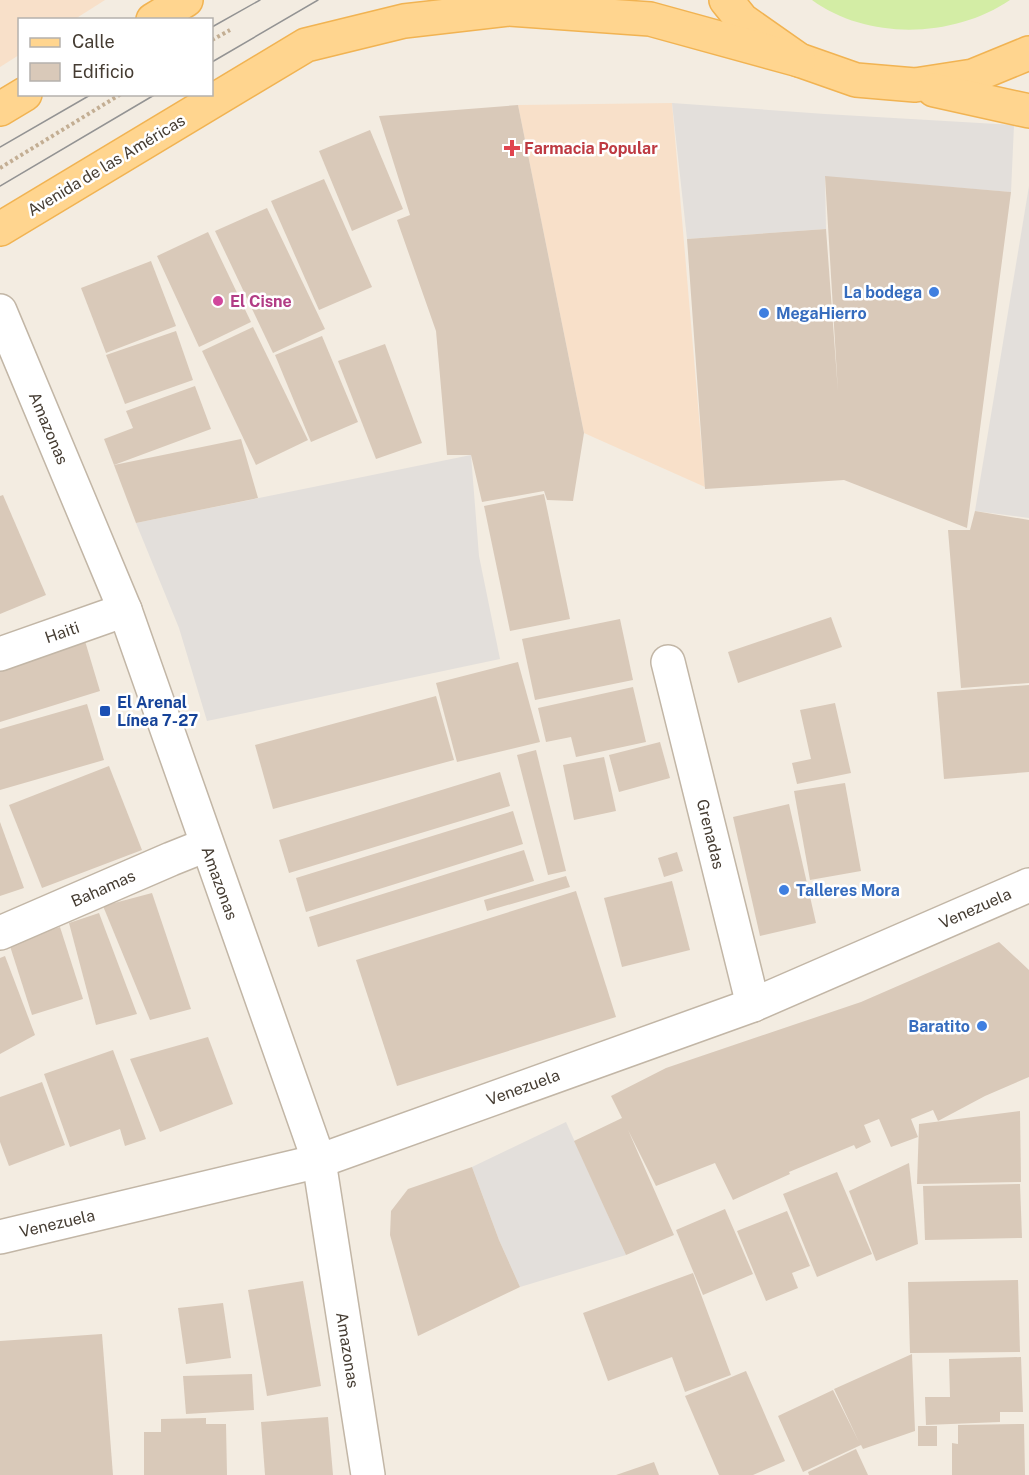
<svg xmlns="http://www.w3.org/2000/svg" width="1029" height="1475" viewBox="0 0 1029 1475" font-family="'Public Sans',sans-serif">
<rect width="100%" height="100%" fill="#f3ece1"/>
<g fill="#f8e0c9">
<path d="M 0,0 L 105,0 L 75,19 L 20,20 L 19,55 L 0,67 Z"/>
<path d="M 672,103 L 705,487 L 584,433 L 518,105 Z"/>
</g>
<path fill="#d3eda5" d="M 812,0 L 1010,0 C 954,38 868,41 812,0 Z"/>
<g fill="#e3dfdb">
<path d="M 672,103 L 825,114 L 1014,125 L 1011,192 L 825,177 L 826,229 L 687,239 Z"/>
<path d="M 1029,186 L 1029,518 L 975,511 Z"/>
<path d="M 471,455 L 479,556 L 500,659 L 207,721 L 179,628 L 136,523 Z"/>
<path d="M 566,1122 L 626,1255 L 520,1287 L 499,1240 L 472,1167 Z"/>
</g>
<g fill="#d9c9b9">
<path d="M 518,105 L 584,433 L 573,501 L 547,500 L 544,491 L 482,502 L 471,455 L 447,455 L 436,331 L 397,220 L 410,215 L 379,116 Z"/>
<path d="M 370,130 L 403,209 L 352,231 L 319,151 Z"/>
<path d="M 825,176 L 1011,192 L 967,528 L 844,480 L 705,489 L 687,239 L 826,229 L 838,392 Z"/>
<path d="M 324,179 L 372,287 L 319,310 L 271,201 Z"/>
<path d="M 267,208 L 325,329 L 273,353 L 215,231 Z"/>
<path d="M 208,232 L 251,322 L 199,347 L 157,256 Z"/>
<path d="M 151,261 L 176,326 L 106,353 L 81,288 Z"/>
<path d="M 253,327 L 308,440 L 256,465 L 202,351 Z"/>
<path d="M 176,331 L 193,380 L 125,404 L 106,355 Z"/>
<path d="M 322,336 L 358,422 L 311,442 L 275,355 Z"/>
<path d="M 385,344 L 422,443 L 376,459 L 338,361 Z"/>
<path d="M 195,386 L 211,429 L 114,465 L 104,439 L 133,428 L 126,411 Z"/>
<path d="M 241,439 L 258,498 L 136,523 L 114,465 Z"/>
<path d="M 544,494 L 570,619 L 510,631 L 484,506 Z"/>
<path d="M 3,495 L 46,595 L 0,614 L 0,496 Z"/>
<path d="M 975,511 L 1029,520 L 1029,683 L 961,688 L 948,530 L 970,530 Z"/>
<path d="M 831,617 L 842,647 L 738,683 L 728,652 Z"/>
<path d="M 620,619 L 633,680 L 535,700 L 522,639 Z"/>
<path d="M 85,641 L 100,691 L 0,722 L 0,667 Z"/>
<path d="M 518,662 L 540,742 L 457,762 L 436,683 Z"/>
<path d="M 1029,685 L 1029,772 L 944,779 L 937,692 Z"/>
<path d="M 633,687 L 646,742 L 576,757 L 571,737 L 546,742 L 538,708 Z"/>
<path d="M 436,696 L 454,760 L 273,809 L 255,745 Z"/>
<path d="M 835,703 L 851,773 L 797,784 L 792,763 L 811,759 L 800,710 Z"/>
<path d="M 87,704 L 104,760 L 0,790 L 0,729 Z"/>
<path d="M 660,742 L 670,778 L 619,792 L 609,755 Z"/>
<path d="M 536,750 L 566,871 L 548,875 L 517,755 Z"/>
<path d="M 604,757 L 616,811 L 574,820 L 563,765 Z"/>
<path d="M 109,766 L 142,850 L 42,888 L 9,805 Z"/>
<path d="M 500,772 L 510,806 L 289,873 L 279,840 Z"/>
<path d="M 845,783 L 861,871 L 810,880 L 794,791 Z"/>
<path d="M 789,804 L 816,923 L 760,936 L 733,817 Z"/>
<path d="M 513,811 L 523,844 L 306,912 L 296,878 Z"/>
<path d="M 0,822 L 24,888 L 0,896 Z"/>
<path d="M 524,850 L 534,881 L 318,947 L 309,917 Z"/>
<path d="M 677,852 L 683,871 L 664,877 L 658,858 Z"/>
<path d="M 566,876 L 570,887 L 487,911 L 484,900 Z"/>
<path d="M 672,881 L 690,950 L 622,967 L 604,898 Z"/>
<path d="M 576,891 L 616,1017 L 397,1086 L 356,960 Z"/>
<path d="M 152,893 L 191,1009 L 150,1020 L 103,906 Z"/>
<path d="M 99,913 L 137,1014 L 96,1025 L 69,923 Z"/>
<path d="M 60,927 L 83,999 L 32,1015 L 9,943 Z"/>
<path d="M 999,942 L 1029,970 L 1029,1077 L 985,1096 L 938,1121 L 933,1110 L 911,1119 L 918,1137 L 891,1147 L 879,1119 L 864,1125 L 871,1142 L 856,1149 L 854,1145 L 789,1172 L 790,1174 L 733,1200 L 715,1163 L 656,1186 L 628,1130 L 674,1235 L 626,1255 L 574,1141 L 622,1118 L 611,1096 L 666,1068 L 861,1002 Z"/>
<path d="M 5,956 L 35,1035 L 0,1054 L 0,958 Z"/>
<path d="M 208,1037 L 233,1104 L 160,1132 L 130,1059 Z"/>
<path d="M 113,1050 L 146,1139 L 125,1146 L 120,1129 L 70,1147 L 44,1074 Z"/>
<path d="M 42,1082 L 65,1145 L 9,1166 L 0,1142 L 0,1097 Z"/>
<path d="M 1020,1111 L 1021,1182 L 917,1184 L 919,1124 Z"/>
<path d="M 909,1163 L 918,1244 L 876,1261 L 849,1191 Z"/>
<path d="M 472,1167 L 499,1240 L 520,1287 L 418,1336 L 390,1235 L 391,1211 L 408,1189 Z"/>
<path d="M 837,1172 L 872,1254 L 817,1277 L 783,1194 Z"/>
<path d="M 1020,1184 L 1022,1238 L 925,1240 L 923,1186 Z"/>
<path d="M 725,1209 L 753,1274 L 703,1295 L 676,1230 Z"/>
<path d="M 787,1211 L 810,1266 L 792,1273 L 798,1288 L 766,1301 L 737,1231 Z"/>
<path d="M 693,1273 L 731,1375 L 685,1392 L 672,1357 L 608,1381 L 583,1313 Z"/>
<path d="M 1018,1280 L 1020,1352 L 910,1353 L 908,1282 Z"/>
<path d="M 303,1281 L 321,1386 L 267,1396 L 248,1290 Z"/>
<path d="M 223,1303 L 231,1358 L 186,1364 L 178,1308 Z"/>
<path d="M 102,1334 L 113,1475 L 0,1475 L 0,1341 Z"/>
<path d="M 912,1354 L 915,1431 L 863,1449 L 861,1445 L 803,1472 L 778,1416 L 833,1390 L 859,1442 L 834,1389 Z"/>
<path d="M 1021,1357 L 1023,1412 L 1000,1412 L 1000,1422 L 926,1425 L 925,1397 L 950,1397 L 949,1359 Z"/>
<path d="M 746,1371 L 785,1461 L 753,1475 L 719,1475 L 685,1396 Z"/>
<path d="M 252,1374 L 254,1410 L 186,1414 L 183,1376 Z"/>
<path d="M 328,1417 L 333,1475 L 265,1475 L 261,1422 Z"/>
<path d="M 206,1418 L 206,1424 L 226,1424 L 227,1475 L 144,1475 L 144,1432 L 161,1432 L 161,1419 Z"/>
<path d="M 1024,1424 L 1025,1475 L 952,1475 L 952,1443 L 958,1444 L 958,1425 Z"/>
<rect x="918" y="1426" width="19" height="20"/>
<path d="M 856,1449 L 868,1475 L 809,1475 L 808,1472 Z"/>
<path d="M 654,1462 L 659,1475 L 616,1475 Z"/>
</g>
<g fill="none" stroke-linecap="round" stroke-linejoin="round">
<g stroke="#c2b6a6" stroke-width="36">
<g id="minor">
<path d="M 0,311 L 125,610 L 319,1161 L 368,1475"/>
<path d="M 0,654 L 125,610"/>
<path d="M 668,662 L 753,1005"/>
<path d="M 0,933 L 171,859 L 206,845"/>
<path d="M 0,1237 L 319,1161 L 753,1005 L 1029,885"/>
</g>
</g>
<g stroke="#f1b352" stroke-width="36">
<g id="major">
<path d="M 726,0 L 742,20 L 799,60 L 856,80 L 915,85 L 973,76 L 1029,53"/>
<path d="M 153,20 L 186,0"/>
<path d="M 934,90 L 1029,111"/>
<path d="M 0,109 L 25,94"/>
<path d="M 0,229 L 306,45 L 404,21 L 508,9 L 650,19 L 799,60"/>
</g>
</g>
<g stroke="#c3ae93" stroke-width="4" stroke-dasharray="3 3" stroke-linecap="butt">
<path d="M 212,40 L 230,30"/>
<path d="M 0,168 L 121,94"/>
</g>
<use href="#minor" stroke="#fff" stroke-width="33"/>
<use href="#major" stroke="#ffd58f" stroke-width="33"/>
<g stroke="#939393" stroke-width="1.5">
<path d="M 212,27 L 260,0"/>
<path d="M 212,62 L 318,0"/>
<path d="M 0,147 L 92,94"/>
<path d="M 0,186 L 156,94"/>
</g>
</g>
<path fill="#e0444e" stroke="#fff" stroke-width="2" d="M509 139h6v6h6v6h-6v6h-6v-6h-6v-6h6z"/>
<g fill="#3f7fe0" stroke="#fff" stroke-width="2">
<circle cx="934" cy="292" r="6"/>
<circle cx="764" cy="313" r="6"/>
<circle cx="784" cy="890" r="6"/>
<circle cx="982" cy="1026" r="6"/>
</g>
<circle fill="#d1479c" stroke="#fff" stroke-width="2" cx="218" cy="301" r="6"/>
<rect fill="#1a4fb4" stroke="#fff" stroke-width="2" x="99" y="705" width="12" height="12" rx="3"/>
<g text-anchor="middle" stroke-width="5" stroke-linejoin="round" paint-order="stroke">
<g font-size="16" font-weight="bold" fill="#be3a42" stroke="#fff" text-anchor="start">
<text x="524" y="154">Farmacia Popular</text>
</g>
<g font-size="16" fill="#453c32" stroke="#fff">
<text transform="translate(106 165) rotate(-31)" y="6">Avenida de las Américas</text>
<text transform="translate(49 428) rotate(67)" y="6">Amazonas</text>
<text transform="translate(62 632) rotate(-19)" y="6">Haiti</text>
<text transform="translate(711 834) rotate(76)" y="6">Grenadas</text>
<text transform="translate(220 883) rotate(70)" y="6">Amazonas</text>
<text transform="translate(103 888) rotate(-24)" y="6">Bahamas</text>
<text transform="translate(975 908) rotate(-24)" y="6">Venezuela</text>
<text transform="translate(523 1087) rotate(-20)" y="6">Venezuela</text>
<text transform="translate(57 1223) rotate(-13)" y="6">Venezuela</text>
<text transform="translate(348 1350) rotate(81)" y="6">Amazonas</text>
</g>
<g font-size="16" font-weight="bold" fill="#366cbe" stroke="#fff" text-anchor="end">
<text x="922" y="298">La bodega</text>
<text x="776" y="319" text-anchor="start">MegaHierro</text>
<text x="796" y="896" text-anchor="start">Talleres Mora</text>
<text x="970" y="1032">Baratito</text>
</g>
<g font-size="16" font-weight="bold" fill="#b23c85" stroke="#fff" text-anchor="start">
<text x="230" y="307">El Cisne</text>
</g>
<g font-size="16" font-weight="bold" fill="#164399" stroke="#fff" text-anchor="start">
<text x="117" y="708">El Arenal<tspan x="117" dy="18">Línea 7-27</tspan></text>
</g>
</g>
<rect x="18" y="18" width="195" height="78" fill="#ffffff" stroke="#b5b1ad" stroke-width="1.5"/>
<rect x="30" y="38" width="30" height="9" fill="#ffd58f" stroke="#b5b1ad" stroke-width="1.5"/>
<text x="72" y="48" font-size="18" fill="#453c32">Calle</text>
<rect x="30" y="63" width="30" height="18" fill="#d9c9b9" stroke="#b5b1ad" stroke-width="1.5"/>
<text x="72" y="78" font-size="18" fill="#453c32">Edificio</text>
</svg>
